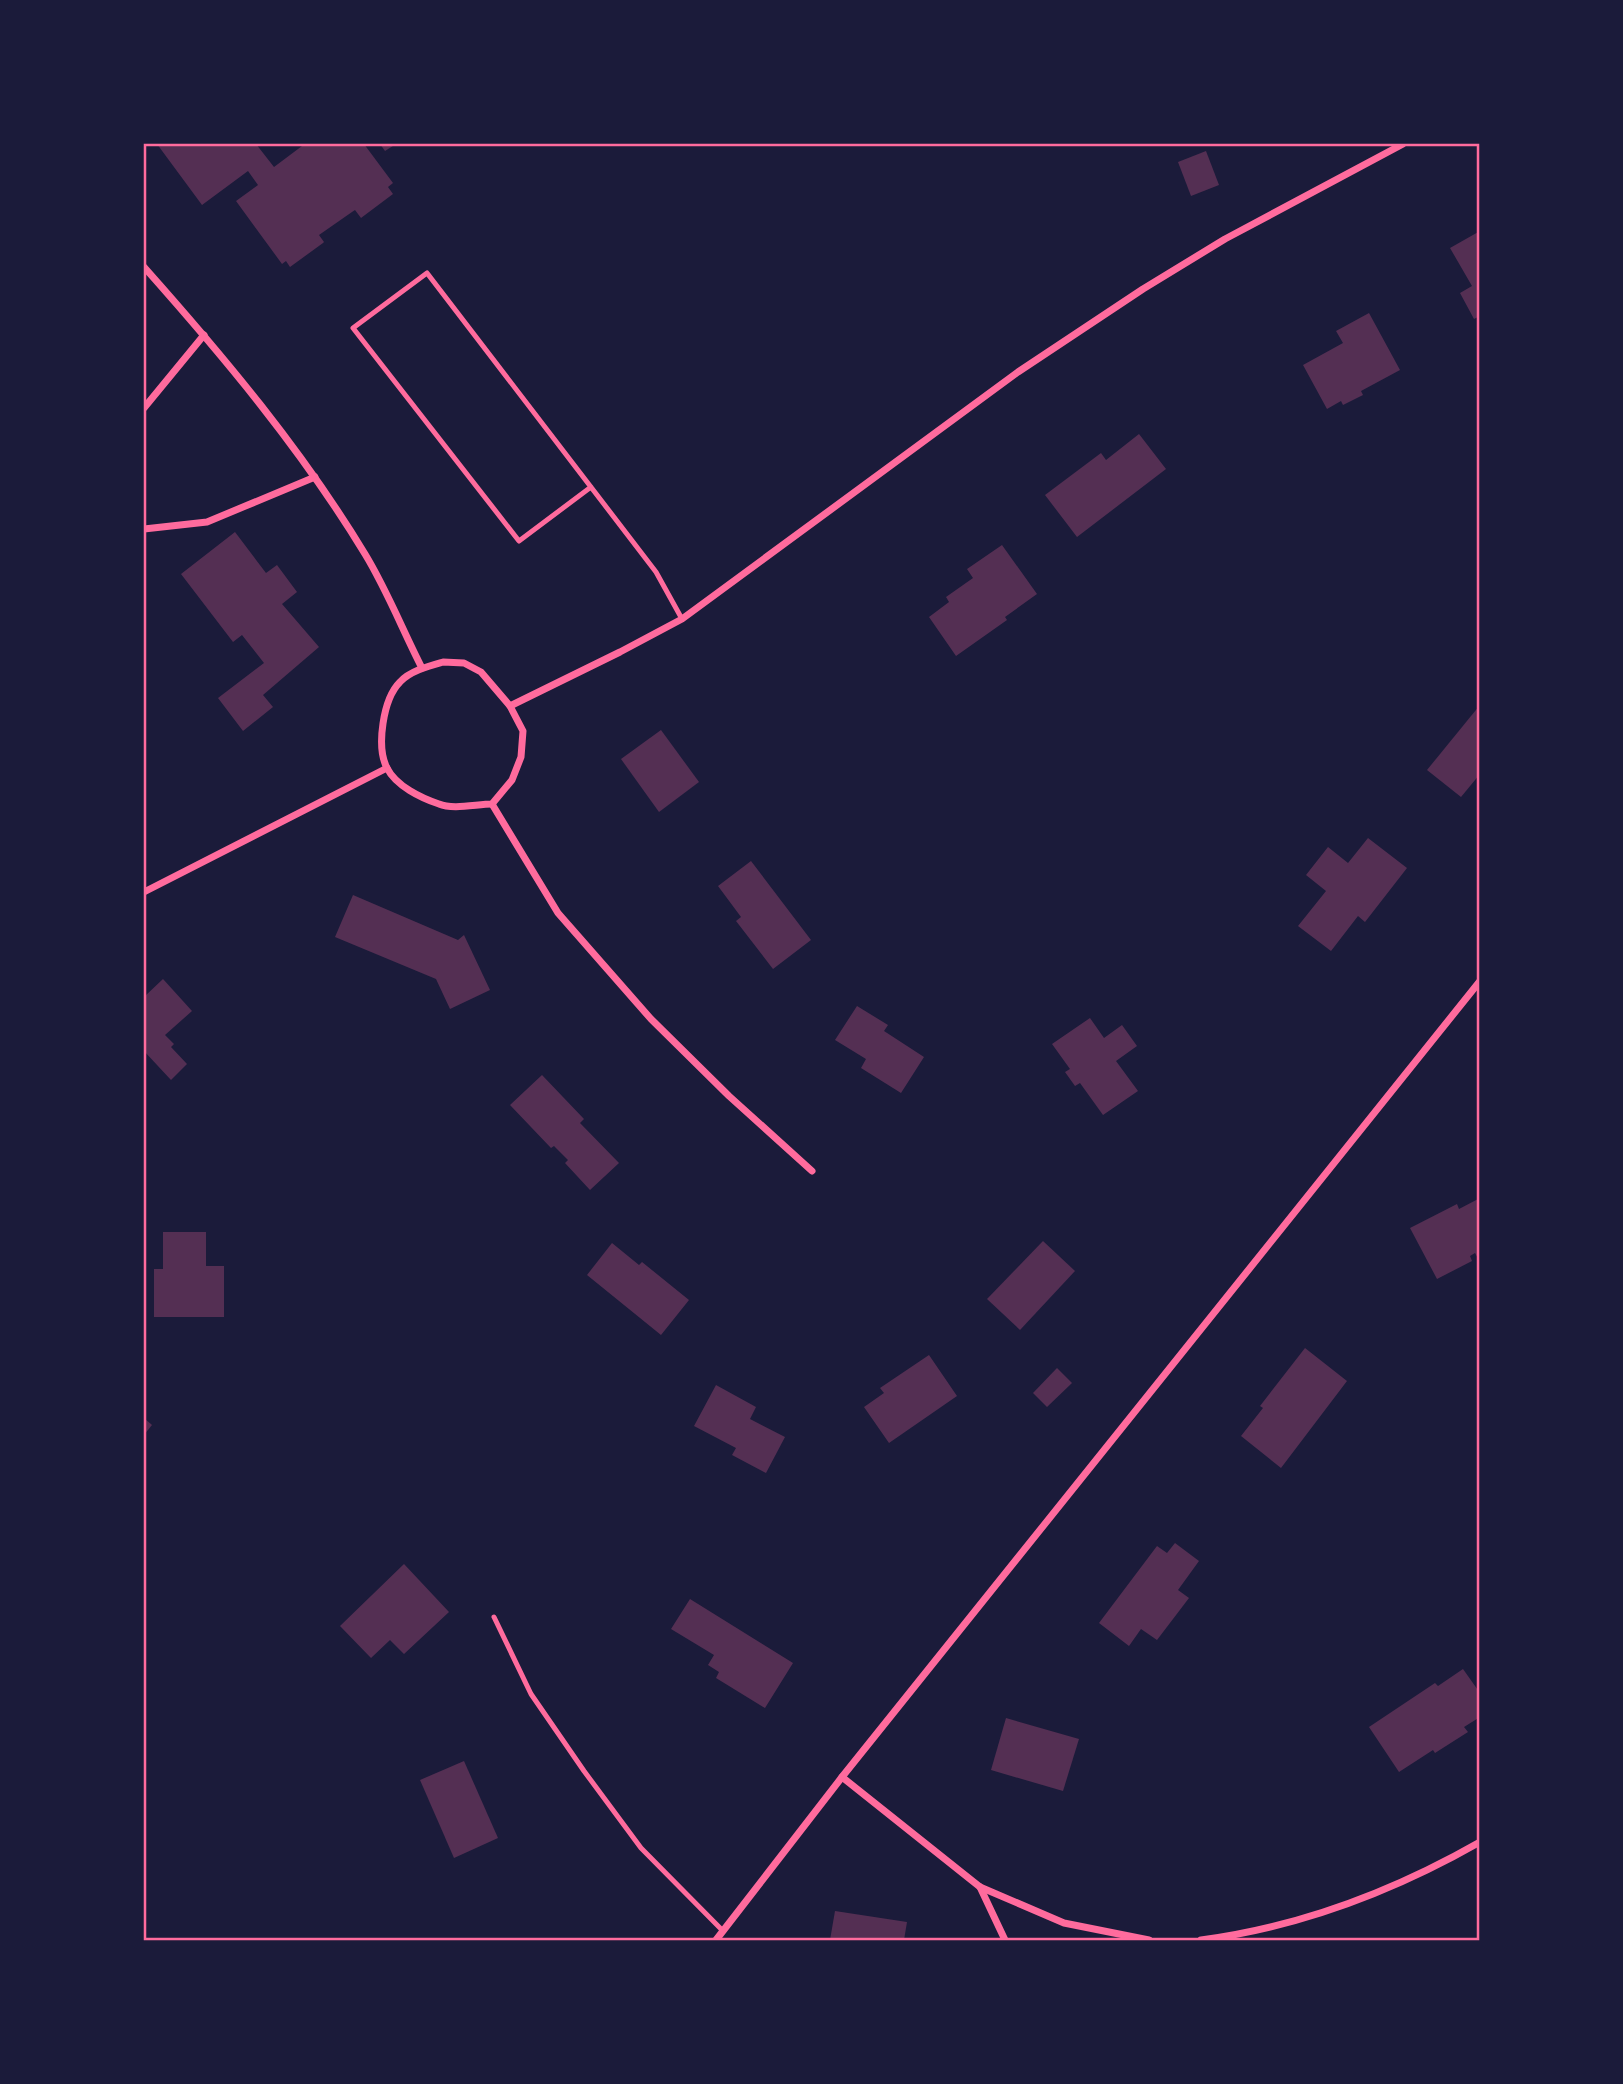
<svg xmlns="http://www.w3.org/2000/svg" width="1623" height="2084" viewBox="0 0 1623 2084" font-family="'Space Grotesk',sans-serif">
<rect width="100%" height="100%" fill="#1b1b3a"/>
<g fill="#542f53">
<path d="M 157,144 L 256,144 L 274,167 L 302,146 L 300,144 L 364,144 L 393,183 L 388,187 L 393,194 L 361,218 L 355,210 L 352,212 L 319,235 L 324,242 L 323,243 L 290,267 L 286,261 L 282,264 L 236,201 L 258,185 L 248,171 L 202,205 Z"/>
<path d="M 380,144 L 396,144 L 385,151 Z"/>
<path d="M 1206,151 L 1219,185 L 1191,196 L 1178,162 Z"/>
<path d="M 1480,231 L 1480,316 L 1474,319 L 1460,293 L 1472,286 L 1450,248 Z"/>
<path d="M 1369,313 L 1400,370 L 1361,391 L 1363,395 L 1343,405 L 1341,401 L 1327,409 L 1303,365 L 1343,343 L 1336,331 Z"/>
<path d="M 1139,434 L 1166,469 L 1077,537 L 1045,495 L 1101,453 L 1106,460 Z"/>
<path d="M 235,532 L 266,573 L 277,565 L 297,592 L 282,604 L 319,647 L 263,695 L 273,707 L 243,731 L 218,698 L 264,663 L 242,635 L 233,642 L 181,574 Z"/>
<path d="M 1002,545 L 1037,594 L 1005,617 L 1007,620 L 956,656 L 929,617 L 949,602 L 946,597 L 973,578 L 967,569 Z"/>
<path d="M 1480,705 L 1480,774 L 1461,797 L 1427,770 Z"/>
<path d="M 661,730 L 699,782 L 659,812 L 621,759 Z"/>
<path d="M 1368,838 L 1407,868 L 1365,922 L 1358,916 L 1331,951 L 1298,926 L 1326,891 L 1306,875 L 1328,847 L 1348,863 Z"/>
<path d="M 751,861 L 811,940 L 773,969 L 736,921 L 741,917 L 718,886 Z"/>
<path d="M 353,895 L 458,940 L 464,935 L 490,990 L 450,1009 L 436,979 L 335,937 Z"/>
<path d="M 163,979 L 192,1011 L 165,1035 L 174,1044 L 171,1047 L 187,1064 L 171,1080 L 144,1051 L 144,997 Z"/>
<path d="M 857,1006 L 888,1025 L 884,1031 L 924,1057 L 901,1093 L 861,1068 L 866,1059 L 835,1040 Z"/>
<path d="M 1090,1018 L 1104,1038 L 1122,1025 L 1137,1046 L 1116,1061 L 1138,1091 L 1103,1115 L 1080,1083 L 1075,1086 L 1065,1072 L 1070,1069 L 1052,1044 Z"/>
<path d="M 542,1075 L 584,1119 L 580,1123 L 619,1163 L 590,1190 L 565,1163 L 568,1160 L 554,1146 L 551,1148 L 510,1105 Z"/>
<path d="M 1480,1198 L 1480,1262 L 1475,1253 L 1470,1256 L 1472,1261 L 1437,1279 L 1410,1228 L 1457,1204 L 1459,1209 Z"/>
<path d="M 163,1232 L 206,1232 L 206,1266 L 224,1266 L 224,1317 L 154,1317 L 154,1269 L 163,1269 Z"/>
<path d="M 1043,1241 L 1075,1271 L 1020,1330 L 987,1299 Z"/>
<path d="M 612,1243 L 639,1265 L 642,1262 L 689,1300 L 661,1335 L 587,1275 Z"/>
<path d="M 1305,1348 L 1347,1381 L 1281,1468 L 1241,1436 L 1263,1408 L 1260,1406 Z"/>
<path d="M 929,1355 L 957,1396 L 889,1443 L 864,1407 L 884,1393 L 880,1388 Z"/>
<path d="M 1057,1368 L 1072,1383 L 1047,1407 L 1033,1393 Z"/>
<path d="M 716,1385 L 756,1407 L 750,1419 L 785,1437 L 766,1473 L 732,1455 L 736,1448 L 694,1426 Z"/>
<path d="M 144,1418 L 152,1425 L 144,1435 Z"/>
<path d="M 1175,1543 L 1199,1561 L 1178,1590 L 1189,1598 L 1157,1640 L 1141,1629 L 1129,1646 L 1099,1623 L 1157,1546 L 1167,1553 Z"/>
<path d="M 404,1564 L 449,1612 L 404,1654 L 390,1640 L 371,1658 L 340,1626 Z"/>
<path d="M 690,1599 L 793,1663 L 765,1708 L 716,1678 L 719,1672 L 708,1665 L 714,1655 L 671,1629 Z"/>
<path d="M 1463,1669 L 1480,1693 L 1480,1717 L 1464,1727 L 1468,1732 L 1435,1753 L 1433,1750 L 1399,1772 L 1369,1727 L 1435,1683 L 1438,1686 Z"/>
<path d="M 1006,1718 L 1079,1739 L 1063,1791 L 991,1770 Z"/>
<path d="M 464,1761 L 498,1838 L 454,1858 L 420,1780 Z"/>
<path d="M 835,1911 L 907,1922 L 904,1940 L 830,1940 Z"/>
</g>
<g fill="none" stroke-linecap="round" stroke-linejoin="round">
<g stroke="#ff6b9d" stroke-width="5">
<path d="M 591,487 L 519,541 L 353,328 L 427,273 L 656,572 L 682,619"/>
<path d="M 494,1617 L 531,1694 L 584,1771 L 641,1848 L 723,1931"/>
</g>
<g stroke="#ff6b9d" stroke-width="7">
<path d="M 144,267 C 224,357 302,450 365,554 C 387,590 403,631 422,668"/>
<path d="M 144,408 L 204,335"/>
<path d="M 144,529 L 207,522 L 315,477"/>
<path d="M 443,662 L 464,663 L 481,672 L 510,706 L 523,731 L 521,757 L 512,780 L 492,804 C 477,804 453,810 439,804 C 421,798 396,786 387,768 C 376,747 383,699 400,682 C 410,671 429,666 443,662 Z"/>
<path d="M 510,706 L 620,652 L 682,619 L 1018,372 L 1143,289 L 1225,239 L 1403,144"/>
<path d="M 492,804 L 558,913 L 651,1019 L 729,1096 L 812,1171"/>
<path d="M 144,892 L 387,768"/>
<path d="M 842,1777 L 980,1887 L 1064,1923 L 1149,1940"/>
<path d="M 980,1887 L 1005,1940"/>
<path d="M 716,1940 L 842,1777 L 1480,981"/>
<path d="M 1201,1940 C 1299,1927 1394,1891 1480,1842"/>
</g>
</g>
<rect width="1623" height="2084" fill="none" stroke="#1b1b3a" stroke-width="290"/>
<rect x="145" y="145" width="1333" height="1794" fill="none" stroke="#ff6b9d" stroke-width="2.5"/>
</svg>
